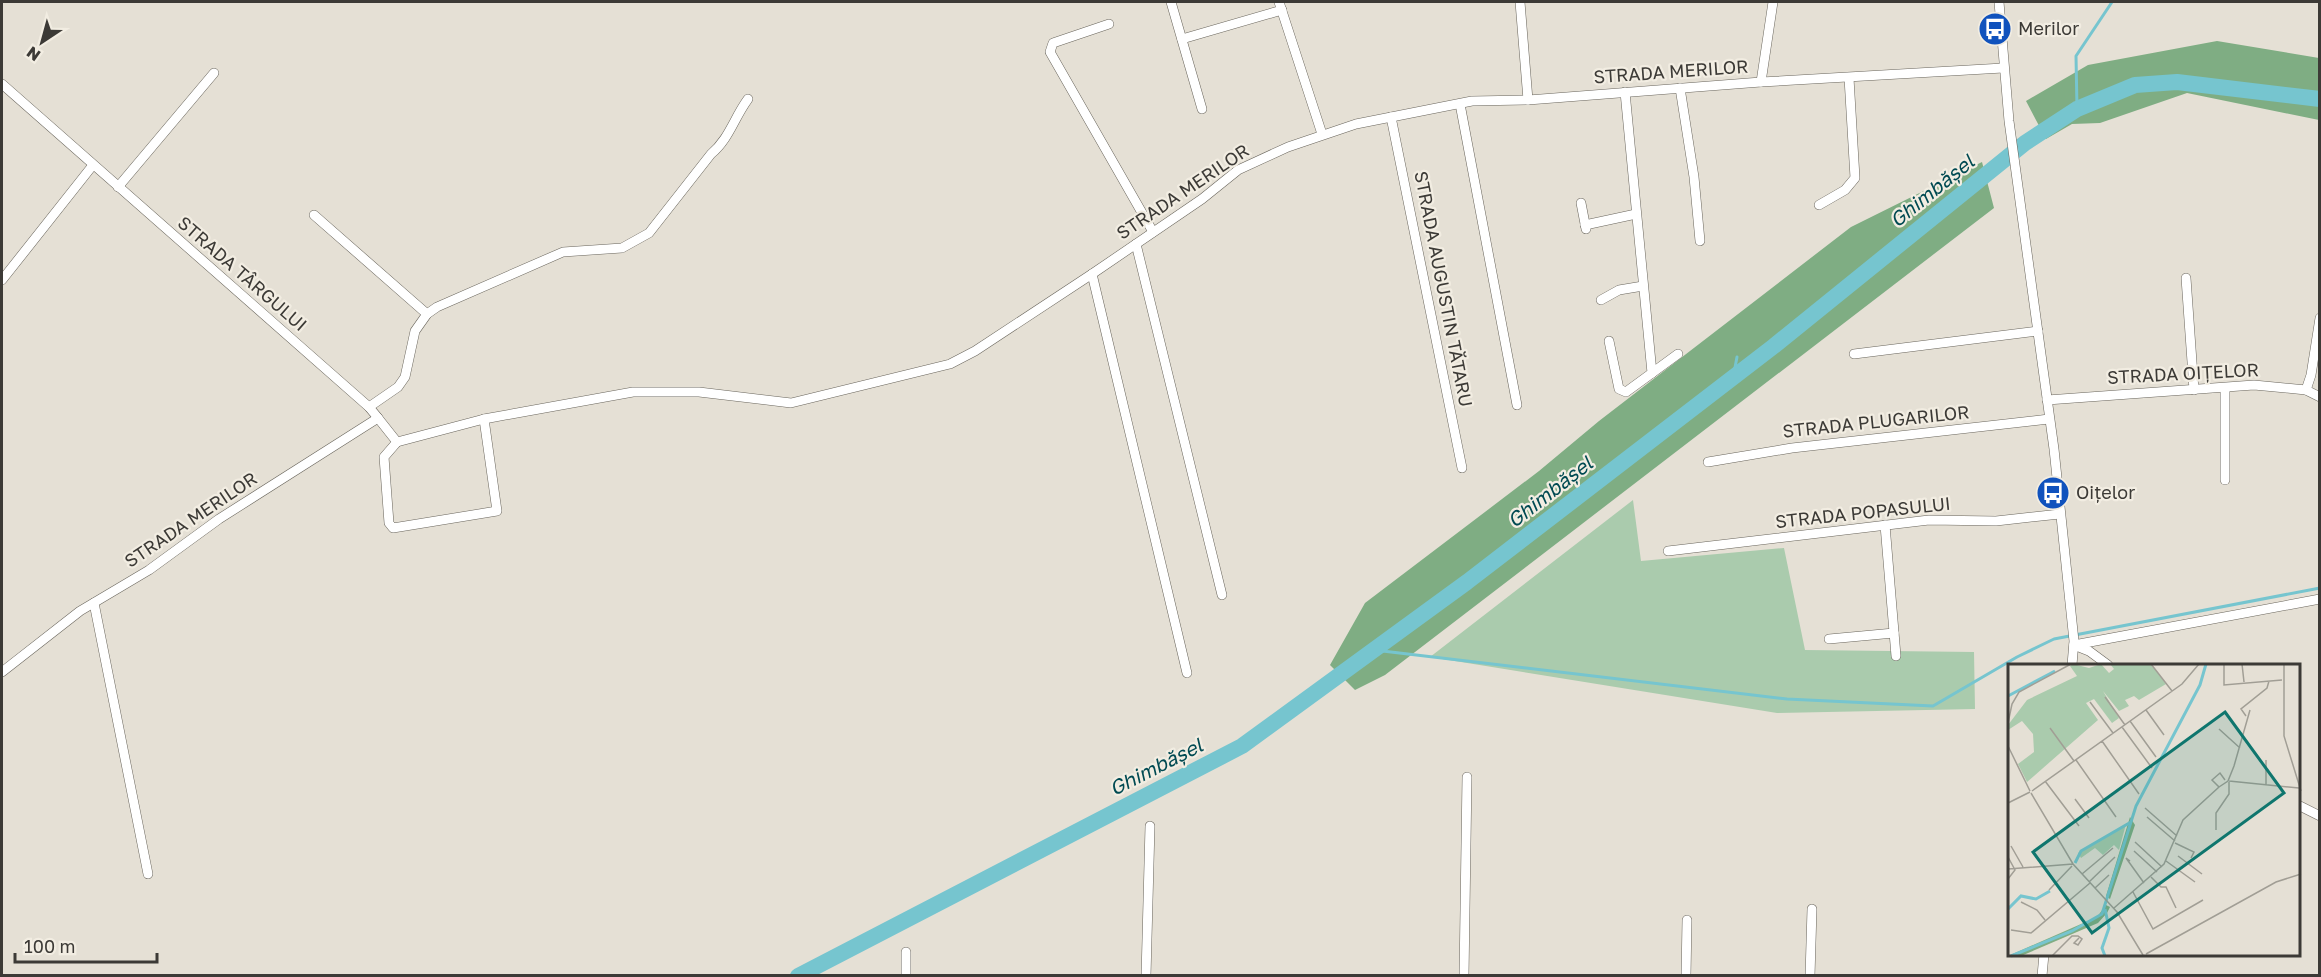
<svg xmlns="http://www.w3.org/2000/svg" width="2321" height="977" viewBox="0 0 2321 977" font-family="'Golos Text',sans-serif">
<rect width="100%" height="100%" fill="#e5e0d5"/>
<path fill="#aacbad" d="M 1633,500 L 1641,561 L 1784,548 L 1805,650 L 1974,652 L 1975,709 L 1777,713 L 1430,657 Z"/>
<g fill="#7fad83">
<path d="M 2217,41 L 2319,58 L 2319,120 L 2187,93 L 2100,123 L 2072,124 L 2046,139 L 2026,101 L 2088,65 Z"/>
<path d="M 1982,162 L 1994,208 L 1385,675 L 1355,690 L 1330,665 L 1365,603 L 1539,471 L 1599,421 L 1851,227 Z"/>
</g>
<g fill="none" stroke-linecap="round" stroke-linejoin="round">
<g stroke="#76c5cf" stroke-width="3">
<path d="M 2077,109 L 2076,56 L 2112,2"/>
<path d="M 1733,378 L 1737,357"/>
<path d="M 1374,650 L 1787,699 L 1933,706 L 2017,657 L 2054,639 L 2320,588"/>
</g>
<path stroke="#76c5cf" stroke-width="16" d="M 798,976 L 1242,746 L 1467,582 L 1774,346 L 2025,143 L 2077,109 L 2135,85 L 2177,82 L 2320,99"/>
<g stroke="#69655c" stroke-width="10">
<g id="minor">
<path d="M 1171,2 L 1202,109"/>
<path d="M 1279,2 L 1322,134"/>
<path d="M 1520,2 L 1528,100"/>
<path d="M 1999,2 L 2009,121 L 2054,449 L 2074,641 L 2072,665"/>
<path d="M 1109,24 L 1053,43 L 1050,52 L 1153,232"/>
<path d="M 1182,39 L 1282,10"/>
<path d="M 1761,82 L 1773,2"/>
<path d="M 2,84 L 369,407"/>
<path d="M 1680,88 L 1694,177 L 1700,241"/>
<path d="M 1460,104 L 1517,405"/>
<path d="M 1391,117 L 1462,468"/>
<path d="M 118,187 L 214,73"/>
<path d="M 1581,203 L 1586,229"/>
<path d="M 1819,205 L 1845,190 L 1855,178 L 1849,78"/>
<path d="M 314,215 L 427,314"/>
<path d="M 1585,225 L 1636,214"/>
<path d="M 1136,244 L 1222,595"/>
<path d="M 1092,274 L 1187,673"/>
<path d="M 2186,278 L 2194,390"/>
<path d="M 2,280 L 93,165"/>
<path d="M 1601,300 L 1619,290 L 1643,286"/>
<path d="M 1609,341 L 1619,389 L 1626,392 L 1652,373 L 1625,92"/>
<path d="M 1854,354 L 2038,331"/>
<path d="M 1652,373 L 1678,354"/>
<path d="M 2225,388 L 2225,480"/>
<path d="M 2306,390 L 2311,375 L 2320,318"/>
<path d="M 2047,400 L 2254,385 L 2306,390 L 2320,397"/>
<path d="M 378,418 L 369,407 L 398,387 L 405,377 L 415,331 L 427,314 L 437,307 L 563,252 L 622,248 L 649,233 L 711,154 C 729,139 734,118 748,99"/>
<path d="M 397,442 L 384,457 L 389,523 L 393,528 L 497,511 L 484,419 L 633,392 L 699,392 L 791,403 L 950,364 L 975,351 L 1092,274 L 1202,199 L 1238,170 L 1288,147 L 1356,124 L 1472,101 L 1528,100 L 1761,82 L 2003,68"/>
<path d="M 1708,462 L 1792,448 L 2049,419"/>
<path d="M 1885,525 L 1896,656"/>
<path d="M 1668,551 L 1929,520 L 1996,521 L 2060,514"/>
<path d="M 94,603 L 148,874"/>
<path d="M 1829,639 L 1894,633"/>
<path d="M 2074,645 L 2320,599"/>
<path d="M 2074,645 L 2089,651 L 2108,665"/>
<path d="M 2,672 L 80,611 L 149,570 L 219,519 L 378,418 L 397,442 L 484,419"/>
<path d="M 2298,805 L 2320,816"/>
<path d="M 906,976 L 906,952"/>
<path d="M 1146,976 L 1150,826"/>
<path d="M 1464,976 L 1467,777"/>
<path d="M 1686,976 L 1687,920"/>
<path d="M 1810,976 L 1812,909"/>
<path d="M 2042,976 L 2044,954"/>
</g>
</g>
<use href="#minor" stroke="#fff" stroke-width="9"/>
</g>
<defs>
<g id="bus-disc" transform="scale(1.725)"><circle r="9.5" fill="#1052bd" stroke="#f2ede2"/><path d="M-5-6H5V4H4V6H2V4H-2V6H-4V4H-5ZM-3.5-4V0h7V-4ZM-3.5 1.2v1.5H-2V1.2ZM2 1.2v1.5H3.5V1.2Z" fill="#fff"/></g>
</defs>
<g fill-rule="evenodd">
<use href="#bus-disc" x="1995" y="29"/>
<use href="#bus-disc" x="2053" y="493"/>
</g>
<g text-anchor="middle" stroke-width="4.5" stroke-linejoin="round" paint-order="stroke">
<g font-size="18" fill="#3c3a36" stroke="#f2ede2" text-anchor="start">
<text x="2018" y="35">Merilor</text>
<text x="2076" y="499">Oițelor</text>
</g>
<g font-size="18" fill="#3c3a36" stroke="#f2ede2">
<text transform="translate(1671 72) rotate(-4)" y="6">STRADA MERILOR</text>
<text transform="translate(1183 192) rotate(-34)" y="6">STRADA MERILOR</text>
<text transform="translate(242 274) rotate(41)" y="6">STRADA TÂRGULUI</text>
<text transform="translate(1443 289) rotate(79)" y="6">STRADA AUGUSTIN TĂTARU</text>
<text transform="translate(2183 374) rotate(-3)" y="6">STRADA OIȚELOR</text>
<text transform="translate(1876 422) rotate(-6)" y="6">STRADA PLUGARILOR</text>
<text transform="translate(1863 513) rotate(-6)" y="6">STRADA POPASULUI</text>
<text transform="translate(191 520) rotate(-34)" y="6">STRADA MERILOR</text>
</g>
<g font-size="20" font-style="italic" fill="#004a52" stroke="#f2ede2">
<text transform="translate(1932 191) rotate(-39)" y="7">Ghimbășel</text>
<text transform="translate(1550 492) rotate(-38)" y="7">Ghimbășel</text>
<text transform="translate(1156 767) rotate(-27)" y="7">Ghimbășel</text>
</g>
</g>
<g transform="translate(2008 664)">
<rect width="292" height="292" fill="#e5e0d5"/>
<path d="M 65,0 L 81,4 L 93,0 L 101,9 L 106,5 L 102,0 L 143,0 L 158,20 L 131,36 L 126,32 L 117,36 L 121,42 L 111,47 L 95,27 L 111,54 L 104,59 L 86,35 L 78,39 L 90,56 L 19,118 L 10,100 L 26,88 L 25,70 L 14,57 L 0,66 L 0,61 L 19,36 L 69,12 L 62,2 ZM 118,160 L 111,186 L 106,181 L 95,191 L 87,184 L 73,194 L 70,189 Z" fill="#aacbad"/>
<path d="M 122,153 L 127,161 L 102,235 L 98,232 ZM 98,241 L 102,243 L 99,249 L 90,259 L 13,292 L 0,292 L 89,253 Z" fill="#7fad83"/>
<path fill="none" stroke="#76c5cf" stroke-width="3" d="M 0,32 L 47,7M 67,199 L 73,187 L 123,158M 0,245 L 13,232 L 28,235 L 42,227M 3,292 L 64,267 L 94,250 L 128,142 L 192,21 L 198,0M 97,292 L 94,284 L 101,264 L 97,245"/>
<path fill="none" stroke="#a19e95" stroke-width="1.5" d="M 143,0 L 164,27M 216,0 L 216,21 L 274,16M 234,0 L 236,18M 276,0 L 276,72 L 293,127M 97,33 L 117,61M 82,38 L 105,69M 138,46 L 156,71M 238,52 L 233,45 L 259,24 L 261,17M 122,57 L 148,93M 0,59 L 4,40 L 11,28 L 63,0M 114,63 L 144,104M 42,64 L 66,97M 211,65 L 232,84M 94,77 L 131,130M 0,82 L 22,127M 68,96 L 108,153M 258,96 L 258,121M 37,117 L 71,162M 221,117 L 291,124M 211,123 L 220,117 L 226,102 L 242,46M 24,127 L 174,20 L 191,0M 23,129 L 65,200 L 109,248 L 135,291M 67,135 L 81,154M 0,139 L 22,128M 137,144 L 169,172M 139,153 L 167,177M 208,166 L 208,149 L 221,130 L 221,118M 127,178 L 154,203M 167,179 L 186,188 L 183,194M 3,182 L 15,203M 126,187 L 149,208M 170,192 L 194,210M 0,193 L 7,206 L 0,215M 122,197 L 118,194 L 136,219M 158,197 L 187,218M 0,205 L 65,200M 74,210 L 105,184M 143,213 L 153,223 L 158,223 L 168,244M 81,218 L 107,193M 87,224 L 101,211M 41,226 L 64,202M 125,228 L 145,265 L 195,236M 13,238 L 29,246 L 37,256M 106,244 L 156,200 L 175,156 L 211,123 L 204,116 L 212,109 L 217,116M 3,266 L 23,269 L 82,219M 138,290 L 268,218 L 293,210M 44,292 L 64,272 L 70,272 L 74,275 L 70,281 L 66,279 L 71,274"/>
<path fill="#0f766e" fill-opacity="0.15" stroke="#0f766e" stroke-width="3" d="M 217,48 L 276,129 L 84,269 L 25,188 Z"/>
<rect width="292" height="292" fill="none" stroke="#3c3a36" stroke-width="3"/>
</g>
<rect width="2321" height="977" fill="none" stroke="#3c3a36" stroke-width="6"/>
<g transform="translate(42 42) rotate(216)" stroke="#f2ede2" stroke-width="4.5" paint-order="stroke">
<path d="M0-4.5L10 22L0 15L-10 22Z" fill="#3c3a36"/>
<text y="-9" font-size="16" font-weight="bold" text-anchor="middle" fill="#3c3a36">N</text>
</g>
<path d="M15 953v9h142v-9" fill="none" stroke="#3c3a36" stroke-width="3"/>
<text x="24" y="953" font-size="18" fill="#3c3a36" stroke="#f2ede2" stroke-width="4.5" paint-order="stroke">100 m</text>
</svg>
